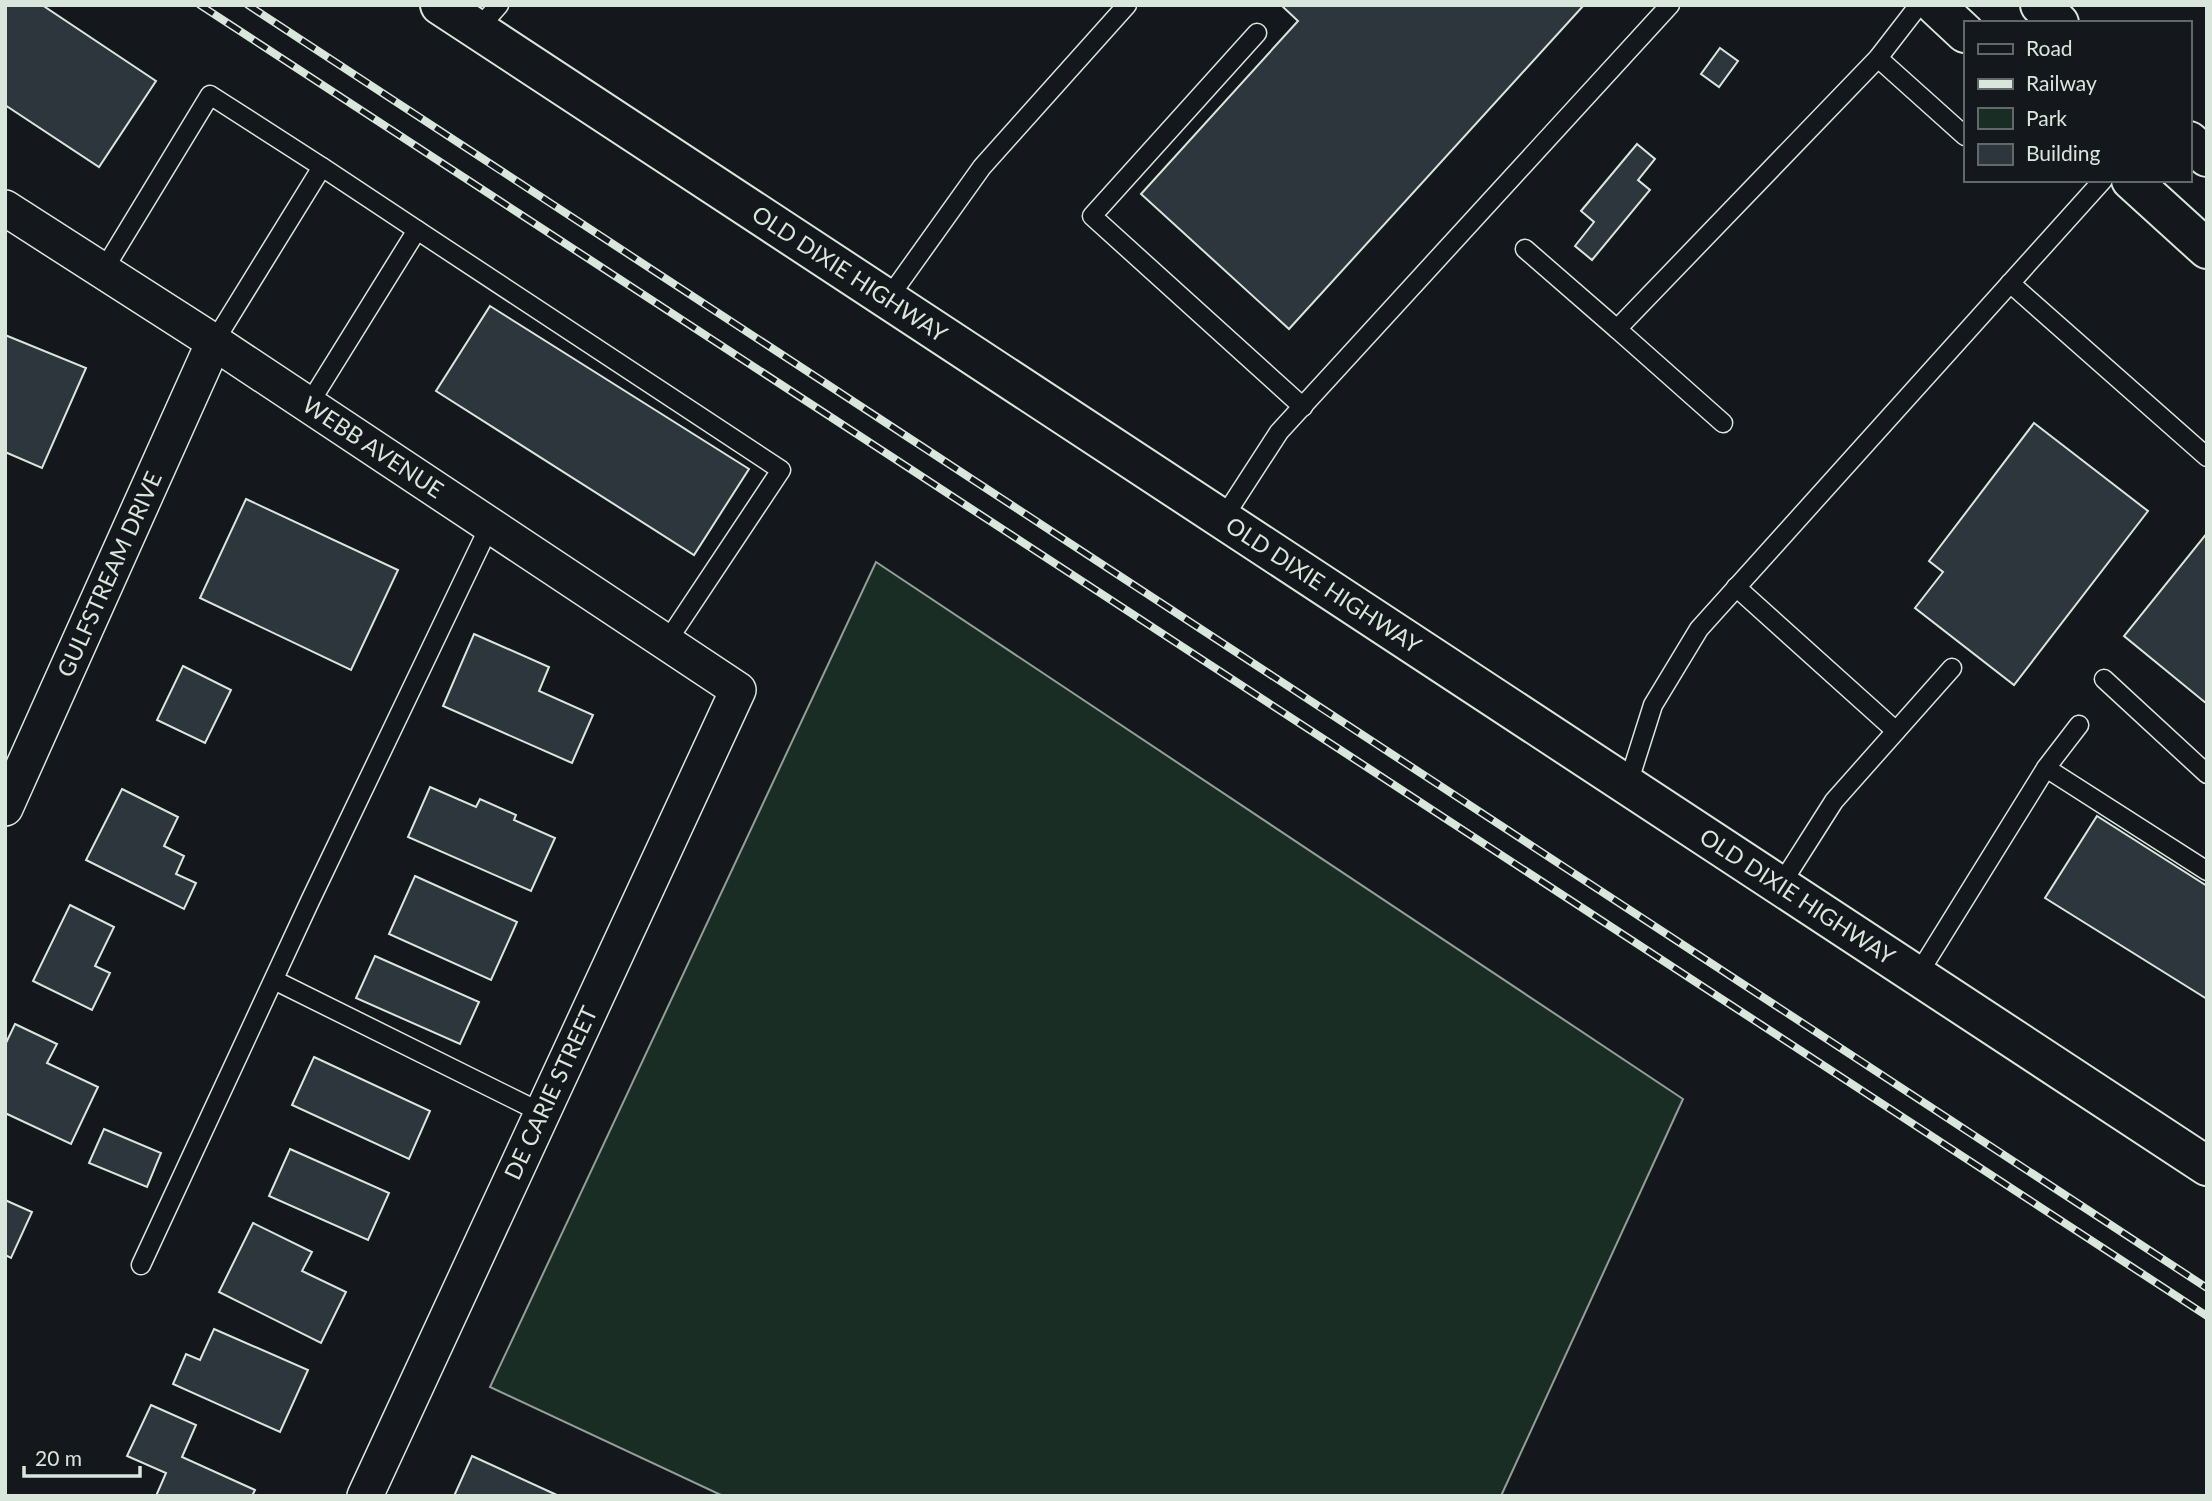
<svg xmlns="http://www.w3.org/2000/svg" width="2212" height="1501" viewBox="0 0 2212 1501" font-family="Lato,sans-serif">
<rect width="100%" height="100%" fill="#14181c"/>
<path fill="#1a2d24" stroke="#939e99" stroke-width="2" d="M 876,562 L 1683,1099 L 1501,1496 L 723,1496 L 490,1387 Z"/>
<g fill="#2c363c" stroke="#d8e6dc" stroke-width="2">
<path d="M 5,5 L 42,5 L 156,81 L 99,167 L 5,105 Z"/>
<path d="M 1281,5 L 1584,5 L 1289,329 L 1141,194 L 1298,21 Z"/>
<path d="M 1720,48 L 1738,61 L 1719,87 L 1701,74 Z"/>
<path d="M 1637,144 L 1655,159 L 1638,180 L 1650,190 L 1592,260 L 1575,246 L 1594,222 L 1581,211 Z"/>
<path d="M 490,306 L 749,469 L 694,555 L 436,391 Z"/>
<path d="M 5,335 L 86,368 L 42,468 L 5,452 Z"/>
<path d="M 2034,423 L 2148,511 L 2014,685 L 1915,608 L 1943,572 L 1929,561 Z"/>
<path d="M 246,499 L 398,570 L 351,670 L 200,598 Z"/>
<path d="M 2207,533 L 2207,704 L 2124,636 Z"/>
<path d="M 474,634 L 549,667 L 539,691 L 593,715 L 572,763 L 443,706 Z"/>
<path d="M 183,666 L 231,690 L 205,743 L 157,720 Z"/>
<path d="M 430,787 L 476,807 L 480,799 L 516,815 L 514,820 L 555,838 L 531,891 L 408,837 Z"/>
<path d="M 122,789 L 178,817 L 164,846 L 184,856 L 176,874 L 196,883 L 184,909 L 86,860 Z"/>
<path d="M 2097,816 L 2207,886 L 2207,999 L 2045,898 Z"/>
<path d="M 415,876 L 517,922 L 491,980 L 389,934 Z"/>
<path d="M 70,905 L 114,927 L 95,966 L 110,973 L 92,1010 L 33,981 Z"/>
<path d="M 375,956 L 479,1002 L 460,1044 L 356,998 Z"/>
<path d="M 15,1024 L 57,1044 L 47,1063 L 98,1087 L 71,1144 L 5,1113 L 5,1045 Z"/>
<path d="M 314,1057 L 430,1111 L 409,1159 L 292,1105 Z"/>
<path d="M 104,1129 L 161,1153 L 147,1187 L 89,1163 Z"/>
<path d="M 290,1149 L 389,1193 L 368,1240 L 269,1196 Z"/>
<path d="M 5,1200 L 32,1212 L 11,1258 L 5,1255 Z"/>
<path d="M 253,1223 L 312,1252 L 302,1271 L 346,1292 L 321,1343 L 219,1292 Z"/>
<path d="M 214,1329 L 308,1370 L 280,1432 L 173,1384 L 186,1354 L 200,1360 Z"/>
<path d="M 151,1405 L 196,1425 L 182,1457 L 255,1490 L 252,1496 L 156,1496 L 166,1473 L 127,1456 Z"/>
<path d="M 472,1456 L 559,1496 L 454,1496 Z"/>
</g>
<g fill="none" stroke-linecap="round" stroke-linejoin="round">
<g stroke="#d8e6dc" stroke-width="21">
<g id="service">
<path d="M 477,30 L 499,5"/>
<path d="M 1257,33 L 1092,216 L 1303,407"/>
<path d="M 1878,58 L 1965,136"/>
<path d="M 417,230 L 781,470 L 666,643"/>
<path d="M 1525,249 L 1617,329 L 1878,58 L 1919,5"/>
<path d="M 103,271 L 210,95 L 322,167 L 214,342"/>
<path d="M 2010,283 L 2207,457"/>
<path d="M 887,300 L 982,167 L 1127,5"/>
<path d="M 1617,329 L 1723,423"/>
<path d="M 309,404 L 417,230 L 322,167"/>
<path d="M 1222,520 L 1279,432 L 1670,5"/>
<path d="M 1736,587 L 1896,731"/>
<path d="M 2104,679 L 2207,774"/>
<path d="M 2046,768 L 2079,725"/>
<path d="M 1627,787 L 1653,705 L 1699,629 L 2103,180"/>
<path d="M 1780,886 L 1834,801 L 1952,668"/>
<path d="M 1917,976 L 2046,768 L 2207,871"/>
<path d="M 274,980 L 542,1113"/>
<path d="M 141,1265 L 310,901 L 490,525"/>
</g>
</g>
<g stroke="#d8e6dc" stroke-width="38">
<g id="minor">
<path id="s1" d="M 5,208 L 214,342 L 738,690 L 365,1496"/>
<path id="s2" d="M 5,808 L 214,342"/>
</g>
</g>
<g stroke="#d8e6dc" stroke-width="42">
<g id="tertiary">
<path id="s3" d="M 440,5 L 2207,1166"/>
</g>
</g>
<g stroke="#d8e6dc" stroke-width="42">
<g id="primary">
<path d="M 1935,5 L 1965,33"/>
<path d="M 2040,5 L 2059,23"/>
<path d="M 2189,141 L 2207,157"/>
<path d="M 2131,180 L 2207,249"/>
</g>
</g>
<use href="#service" stroke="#14181c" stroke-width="18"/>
<use href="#minor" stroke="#14181c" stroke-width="35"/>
<use href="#tertiary" stroke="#14181c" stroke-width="38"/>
<use href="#primary" stroke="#14181c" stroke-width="38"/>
<g stroke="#d8e6dc" stroke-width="8">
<g id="rail">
<path d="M 200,5 L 2207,1316"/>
<path d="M 248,5 L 2207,1288"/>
</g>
</g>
<use href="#rail" stroke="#14181c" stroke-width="5" stroke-dasharray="16" stroke-linecap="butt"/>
</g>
<g text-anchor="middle" stroke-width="5" stroke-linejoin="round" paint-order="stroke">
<g font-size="23" fill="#d8e6dc" stroke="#14181c">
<text dy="8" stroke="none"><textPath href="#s3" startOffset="490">OLD DIXIE HIGHWAY</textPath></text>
<text dy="8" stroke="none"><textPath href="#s1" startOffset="439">WEBB AVENUE</textPath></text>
<text dy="8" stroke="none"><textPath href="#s2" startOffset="256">GULFSTREAM DRIVE</textPath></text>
<text dy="8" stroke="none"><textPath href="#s3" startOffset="1057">OLD DIXIE HIGHWAY</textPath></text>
<text dy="8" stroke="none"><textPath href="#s3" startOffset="1624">OLD DIXIE HIGHWAY</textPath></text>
<text transform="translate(551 1093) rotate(-65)" y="8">DE CARIE STREET</text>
</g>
</g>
<rect width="2212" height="1501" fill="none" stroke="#d8e6dc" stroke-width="14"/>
<rect x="1964" y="21" width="228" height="161" fill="#14181c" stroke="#626a69" stroke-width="2"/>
<rect x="1978" y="44" width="35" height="10" fill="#14181c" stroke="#626a69" stroke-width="2"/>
<text x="2026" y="56" font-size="21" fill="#d8e6dc">Road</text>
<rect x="1978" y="79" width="35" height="10" fill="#d8e6dc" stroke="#626a69" stroke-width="2"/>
<text x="2026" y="91" font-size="21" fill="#d8e6dc">Railway</text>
<rect x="1978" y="108" width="35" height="21" fill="#1a2d24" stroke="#626a69" stroke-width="2"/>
<text x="2026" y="126" font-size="21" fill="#d8e6dc">Park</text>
<rect x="1978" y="144" width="35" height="21" fill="#2c363c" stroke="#626a69" stroke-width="2"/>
<text x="2026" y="161" font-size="21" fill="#d8e6dc">Building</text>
<path d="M24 1466v10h116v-10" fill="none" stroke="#d8e6dc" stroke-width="3.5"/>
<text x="35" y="1466" font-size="21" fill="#d8e6dc" stroke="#14181c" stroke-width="5" paint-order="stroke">20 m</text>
</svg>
